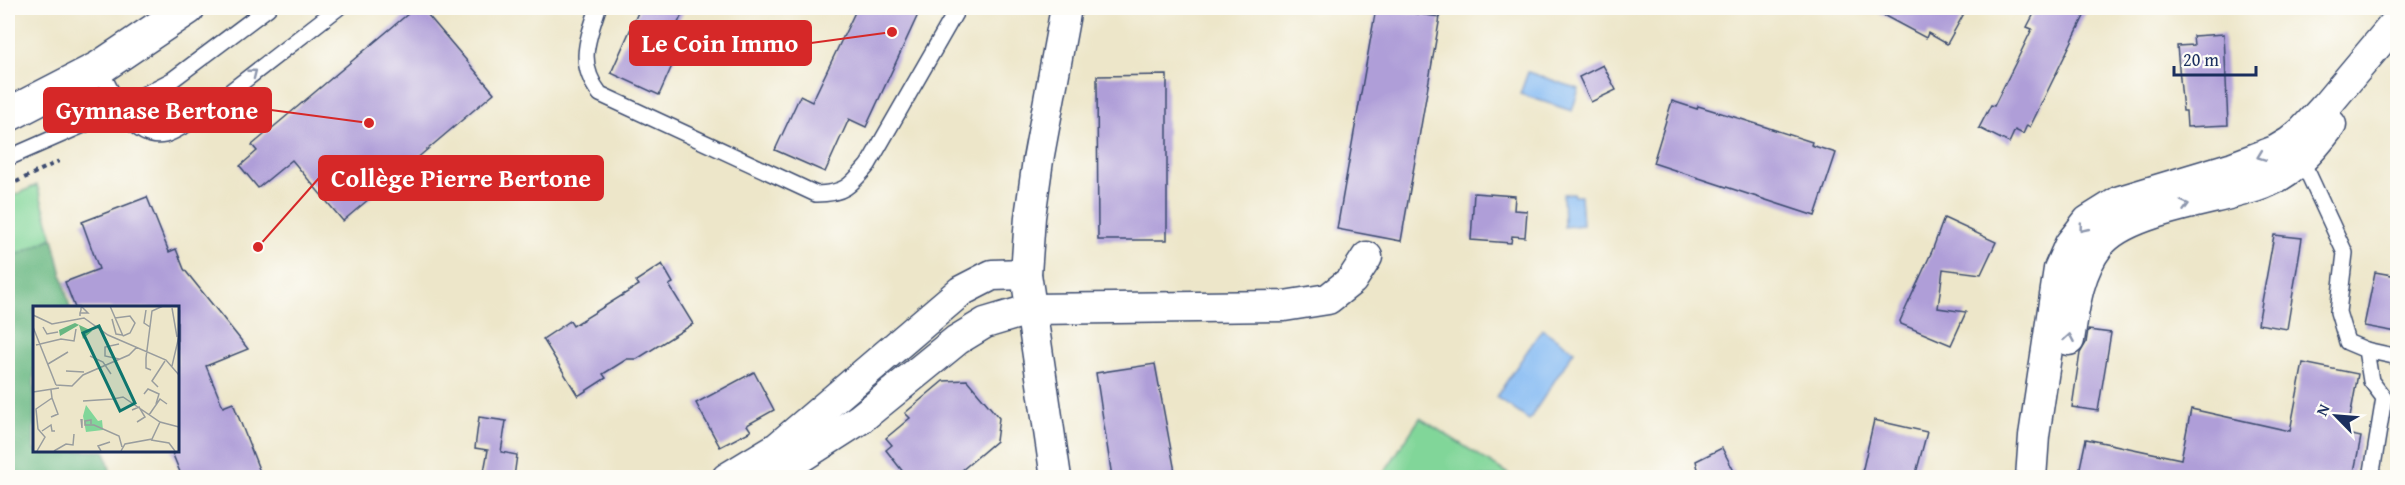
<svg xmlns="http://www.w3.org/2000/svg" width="2405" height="485" viewBox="0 0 2405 485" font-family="'Gentium Book Plus',serif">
<rect width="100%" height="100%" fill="#fdfcf7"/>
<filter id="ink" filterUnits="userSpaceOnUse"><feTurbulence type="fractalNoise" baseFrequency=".0167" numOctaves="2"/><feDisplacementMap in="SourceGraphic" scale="12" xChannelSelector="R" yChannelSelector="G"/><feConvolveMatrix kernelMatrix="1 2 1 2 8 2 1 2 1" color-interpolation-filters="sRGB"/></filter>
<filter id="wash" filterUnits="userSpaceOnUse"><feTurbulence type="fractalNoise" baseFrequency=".008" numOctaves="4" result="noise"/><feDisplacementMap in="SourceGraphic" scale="24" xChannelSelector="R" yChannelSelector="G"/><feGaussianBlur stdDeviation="1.35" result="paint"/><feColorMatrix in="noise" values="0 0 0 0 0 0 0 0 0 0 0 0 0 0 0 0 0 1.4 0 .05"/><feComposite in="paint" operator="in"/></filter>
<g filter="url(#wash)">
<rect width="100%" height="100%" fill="#ede6c9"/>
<g fill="#81d699" stroke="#4e827c" stroke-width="1.5">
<path d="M 37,185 L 53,238 L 8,259 L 8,198 Z"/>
<path d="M 1420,418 L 1513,477 L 1381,477 Z"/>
</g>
<path fill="#68b781" stroke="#427370" stroke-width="1.5" d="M 53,238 L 70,308 L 34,308 L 34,450 L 105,451 L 112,477 L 8,477 L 8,259 Z"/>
<g fill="#84baf3" stroke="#5074a8" stroke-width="1.5">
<path d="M 1528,72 L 1579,89 L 1572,111 L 1520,94 Z"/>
<path d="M 1573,193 L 1574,196 L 1581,196 L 1583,225 L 1564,227 L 1563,194 Z"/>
<path d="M 1542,329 L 1574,351 L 1529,420 L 1496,397 Z"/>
</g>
<g id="blocks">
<g fill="#af9ed8">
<path d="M 415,8 L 422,8 L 494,93 L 343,221 L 292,160 L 258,188 L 240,166 L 257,151 L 252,145 Z"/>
<path d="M 640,8 L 685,8 L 672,36 L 683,41 L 659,95 L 611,73 Z"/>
<path d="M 857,8 L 921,8 L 866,127 L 849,119 L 825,172 L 775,150 L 800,96 L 812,102 Z"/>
<path d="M 1376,8 L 1440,17 L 1401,241 L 1337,229 Z"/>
<path d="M 1870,8 L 1967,8 L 1947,44 L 1928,33 L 1926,38 Z"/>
<path d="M 2037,8 L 2088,8 L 2030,127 L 2027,125 L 2023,134 L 2015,130 L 2009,143 L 1979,128 L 1991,105 L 1994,106 L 2018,58 L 2032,29 L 2027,27 Z"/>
<path d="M 2224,34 L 2228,125 L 2187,127 L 2186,111 L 2183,111 L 2177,46 L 2194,45 L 2193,36 Z"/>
<path d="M 1603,65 L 1616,90 L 1591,102 L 1579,77 Z"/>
<path d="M 1167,75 L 1167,240 L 1098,240 L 1097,76 Z"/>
<path d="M 1672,101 L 1697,109 L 1698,106 L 1741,119 L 1812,142 L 1811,145 L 1836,153 L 1815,216 L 1653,163 Z"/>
<path d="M 1474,193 L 1515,196 L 1514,210 L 1527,211 L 1525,237 L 1512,236 L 1511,243 L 1471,240 Z"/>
<path d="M 147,197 L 169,252 L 176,249 L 184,269 L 248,349 L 206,366 L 223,407 L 233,403 L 262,477 L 182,477 L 171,450 L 177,450 L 177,308 L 75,308 L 65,282 L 99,269 L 82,222 Z"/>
<path d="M 1944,218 L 1996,242 L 1981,274 L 1943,269 L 1938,308 L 1966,312 L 1951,345 L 1901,324 L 1900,321 L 1932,251 Z"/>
<path d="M 2274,235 L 2302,238 L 2287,329 L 2258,324 Z"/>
<path d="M 662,264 L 673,283 L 669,285 L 693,324 L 637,359 L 627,359 L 603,374 L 606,378 L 578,396 L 543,339 L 570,321 L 573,326 L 639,285 L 636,281 Z"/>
<path d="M 2375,272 L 2397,276 L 2397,332 L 2364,326 Z"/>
<path d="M 2088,330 L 2111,333 L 2098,411 L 2072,407 L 2080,353 L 2086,343 Z"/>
<path d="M 2303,363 L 2358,374 L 2347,434 L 2361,437 L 2353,477 L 2078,477 L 2086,439 L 2181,459 L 2191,409 L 2290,431 Z"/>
<path d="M 1155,364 L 1176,477 L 1112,477 L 1096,373 Z"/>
<path d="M 754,372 L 774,410 L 747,425 L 751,431 L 720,447 L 696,403 Z"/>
<path d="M 967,380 L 999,418 L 996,441 L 954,477 L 907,477 L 886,450 L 892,445 L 886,438 L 910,418 L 905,413 L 943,381 Z"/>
<path d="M 479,417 L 506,421 L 501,452 L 517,455 L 514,477 L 483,477 L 488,450 L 475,448 Z"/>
<path d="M 1874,420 L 1927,432 L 1915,477 L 1861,477 Z"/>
<path d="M 1722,448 L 1737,477 L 1700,477 L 1696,461 Z"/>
</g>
</g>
</g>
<g filter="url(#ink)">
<use href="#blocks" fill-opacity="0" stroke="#3a4a6e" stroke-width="1.5"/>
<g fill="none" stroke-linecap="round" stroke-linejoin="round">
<g stroke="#3a4a6e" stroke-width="18">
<g id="lane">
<path d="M 598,8 C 587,41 577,64 600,94 L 816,194 C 844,194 850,186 868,165 L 958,8"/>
<path d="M 99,68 C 112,91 131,143 165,135 C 173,133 183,126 191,122 L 338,8"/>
<path d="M 8,158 L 97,119 L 172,80 L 268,8"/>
<path d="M 2299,158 L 2309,175 L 2345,253 L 2338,312 L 2347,342 L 2366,350 L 2371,381 L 2384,398 L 2371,478"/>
<path d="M 2366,350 L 2398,357"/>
</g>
</g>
<g stroke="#3a4a6e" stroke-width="33">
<g id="street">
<path d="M 2069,340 C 2074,308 2078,272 2099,245 C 2128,208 2220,201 2263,184 C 2293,172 2312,150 2331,125"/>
<path d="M 727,478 L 778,447 L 961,291 L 992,275 L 1026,274"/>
<path d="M 768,478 L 860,419 L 957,340 L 985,323 L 1032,309 L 1284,306 L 1328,299 L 1352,280 L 1367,257"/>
<path d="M 1056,478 L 1026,274 L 1030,217 L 1038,160 L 1066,8"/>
<path d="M 2031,478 L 2034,436 L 2059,269 L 2070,244 L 2088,221 L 2120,201 L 2233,167 L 2275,151 L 2290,142 L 2302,132 L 2326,106 L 2398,20"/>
</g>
</g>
<g stroke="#3a4a6e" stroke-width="36">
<path id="primary" d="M 8,115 L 99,68 L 188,8"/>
</g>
<path stroke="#3a4a6e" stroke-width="4" stroke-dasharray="4.5 4.5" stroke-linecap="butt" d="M 8,186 L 59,161"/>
<use href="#lane" stroke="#fff" stroke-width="15"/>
<use href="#street" stroke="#fff" stroke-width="30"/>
<use href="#primary" stroke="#fff" stroke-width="33"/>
</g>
<defs><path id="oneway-chevron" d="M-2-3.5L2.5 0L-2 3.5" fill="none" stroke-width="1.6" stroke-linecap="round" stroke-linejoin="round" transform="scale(1.5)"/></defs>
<g stroke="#8d97ae">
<use href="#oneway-chevron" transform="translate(253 73) rotate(-38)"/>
<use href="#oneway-chevron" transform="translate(2261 156) rotate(159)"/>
<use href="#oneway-chevron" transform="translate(2185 205) rotate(-15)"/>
<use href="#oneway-chevron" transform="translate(2083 228) rotate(129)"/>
<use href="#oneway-chevron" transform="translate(2069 338) rotate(-80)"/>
</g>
</g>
<g transform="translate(33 306)">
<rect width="146" height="146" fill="#ede6c9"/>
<path d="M 53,99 L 65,115 L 69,114 L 70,124 L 53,126 L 50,110 Z" fill="#81d699"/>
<path d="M 42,17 L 59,25 L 50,33 L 46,19 L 27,30 L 26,24 Z" fill="#68b781"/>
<path fill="none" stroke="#999d9e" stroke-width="1.5" d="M 77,0 L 90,30M 139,2 L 144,31M 113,4 L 111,17 L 117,21M 0,9 L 19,18 L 51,12 L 75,29 L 133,54 L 146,69M 47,10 L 47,7 L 48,4 L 48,2 L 49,1 L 55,7 L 47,7M 82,12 L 97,10 L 102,17 L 97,27 L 90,30M 79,13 L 83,28 L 89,29M 0,21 L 23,79M 10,21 L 14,28 L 25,26M 3,39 L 28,33 L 41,35 L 43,23M 57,50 L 70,56 L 78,68M 86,53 L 72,50 L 72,41 L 86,38M 15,58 L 35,46M 139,60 L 146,30M 118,64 L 113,62 L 113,52 L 119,5 L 130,0M 33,65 L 51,66M 23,79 L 39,80 L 50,69 L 96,49 L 104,41M 125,81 L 119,75 L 132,55M 0,86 L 26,82M 111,88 L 115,83 L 126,88 L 123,98M 80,93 L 90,91 L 127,116 L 146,121M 50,95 L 80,93M 99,104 L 106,101 L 112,111 L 104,116M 116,109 L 127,93 L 134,98M 18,111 L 25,108 L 19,92M 48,113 L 49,122 L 49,113M 58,118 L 58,114 L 52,115 L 52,119 L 61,119 L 86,130 L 89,141M 9,125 L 18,119 L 19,125 L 22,125M 118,134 L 136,137 L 142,145M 4,145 L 12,131 L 5,123 L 3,103 L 19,92 L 18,84M 21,145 L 33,138 L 40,139 L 41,128M 68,145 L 65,140 L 77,136M 88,145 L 92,138 L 119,133 L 127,116"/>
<path fill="#0f766e" fill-opacity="0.15" stroke="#0f766e" stroke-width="3" d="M 66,20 L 102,97 L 87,105 L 50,27 Z"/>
<rect width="146" height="146" fill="none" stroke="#1b2f5e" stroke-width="3"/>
</g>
<path fill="none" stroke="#d62828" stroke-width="2" d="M892 32L811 43M369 123L271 110M258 247L319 178"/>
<g fill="#d62828" stroke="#fdfcf7" stroke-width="2">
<circle cx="892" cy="32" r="6"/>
<circle cx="369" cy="123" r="6"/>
<circle cx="258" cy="247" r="6"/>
</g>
<g fill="#d62828" stroke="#d62828" stroke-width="2">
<rect x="630" y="21" width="181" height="44" rx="6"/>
<rect x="44" y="88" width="227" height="44" rx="6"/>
<rect x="319" y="156" width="284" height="44" rx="6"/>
</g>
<g font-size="26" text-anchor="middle" font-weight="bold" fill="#fff">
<text x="720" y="52">Le Coin Immo</text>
<text x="157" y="119">Gymnase Bertone</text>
<text x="461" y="187">Collège Pierre Bertone</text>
</g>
<rect width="2405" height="485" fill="none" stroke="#fdfcf7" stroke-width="30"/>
<g transform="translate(2336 416) rotate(295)" stroke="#fdfcf7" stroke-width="4.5" paint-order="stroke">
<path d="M0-4.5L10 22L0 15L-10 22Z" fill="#1b2f5e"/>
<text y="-9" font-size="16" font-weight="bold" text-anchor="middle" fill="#1b2f5e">N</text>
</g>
<path d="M2174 66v9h82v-9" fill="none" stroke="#1b2f5e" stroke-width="3"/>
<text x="2183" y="66" font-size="18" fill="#1b2f5e" stroke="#fdfcf7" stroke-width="4.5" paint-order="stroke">20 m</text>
</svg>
